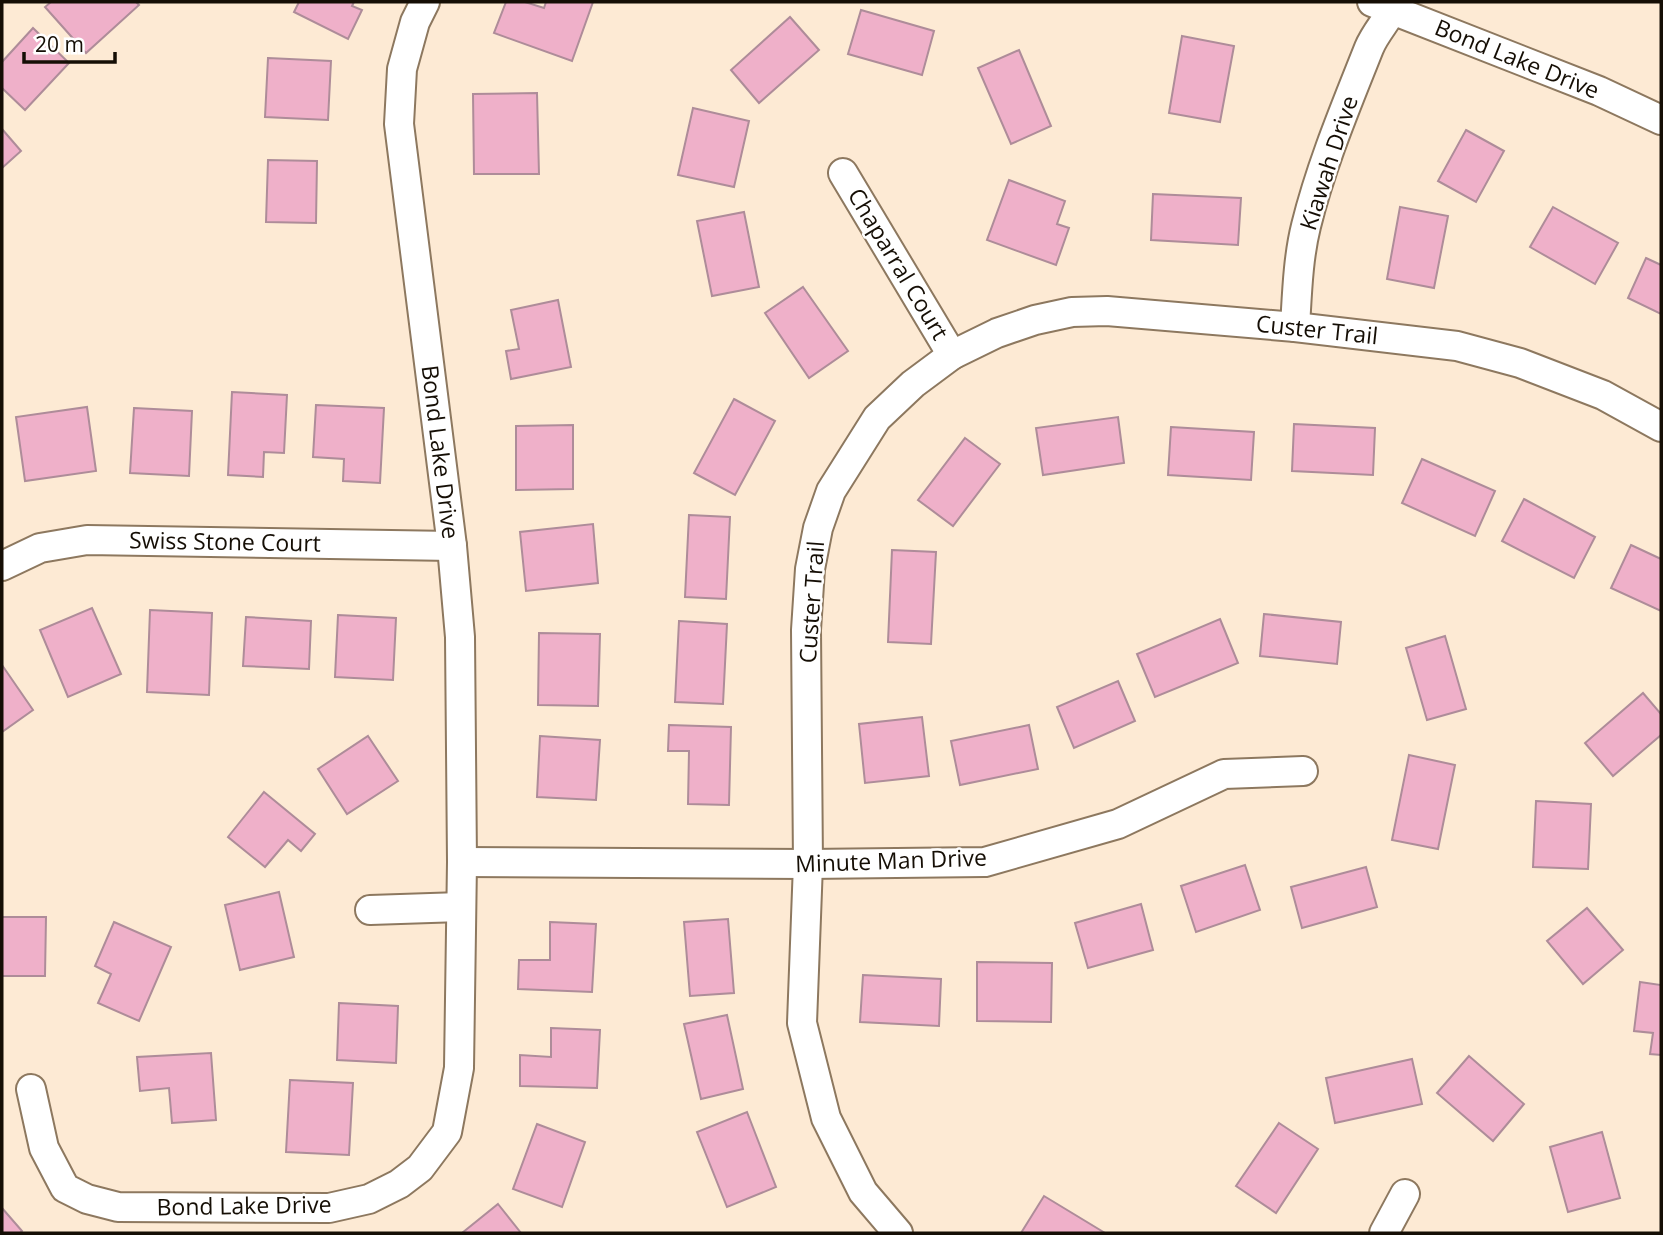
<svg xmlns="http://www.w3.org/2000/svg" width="1663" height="1235" viewBox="0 0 1663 1235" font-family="'Open Sans',sans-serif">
<rect width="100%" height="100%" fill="#fdead4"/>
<g fill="#efb0c9" stroke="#ae8c99" stroke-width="2">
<path d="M 51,2 L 136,2 L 139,5 L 86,53 L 45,7 Z"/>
<path d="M 299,2 L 354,2 L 352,6 L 362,10 L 348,39 L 294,12 Z"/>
<path d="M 506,2 L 525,2 L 544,8 L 546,2 L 593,2 L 572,61 L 494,33 Z"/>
<path d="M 861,10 L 934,31 L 922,75 L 848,54 Z"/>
<path d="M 790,17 L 819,50 L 759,103 L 731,70 Z"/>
<path d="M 33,28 L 69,63 L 25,110 L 2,88 L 2,62 Z"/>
<path d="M 1182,36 L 1234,46 L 1220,122 L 1169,113 Z"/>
<path d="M 1019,50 L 1051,126 L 1011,144 L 978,68 Z"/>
<path d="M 268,58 L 331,61 L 328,120 L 265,117 Z"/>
<path d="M 537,93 L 539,174 L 474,174 L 473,94 Z"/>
<path d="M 693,108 L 749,121 L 734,187 L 678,175 Z"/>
<path d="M 2,129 L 21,151 L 2,168 Z"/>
<path d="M 1466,130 L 1504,151 L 1476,202 L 1438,181 Z"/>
<path d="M 268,160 L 317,161 L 316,223 L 266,222 Z"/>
<path d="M 1009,180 L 1065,201 L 1057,224 L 1069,228 L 1056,265 L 987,240 Z"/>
<path d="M 1153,194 L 1241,198 L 1238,245 L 1151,240 Z"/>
<path d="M 1400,207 L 1448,216 L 1434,288 L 1387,279 Z"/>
<path d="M 1553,207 L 1618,243 L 1595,284 L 1530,247 Z"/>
<path d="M 744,212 L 759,287 L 712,296 L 697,221 Z"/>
<path d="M 1646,258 L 1661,265 L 1661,314 L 1628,298 Z"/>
<path d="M 803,287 L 848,351 L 809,378 L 765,313 Z"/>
<path d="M 558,300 L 571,367 L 511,379 L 506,351 L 519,349 L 511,310 Z"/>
<path d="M 232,392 L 287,395 L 284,453 L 264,452 L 263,477 L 228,475 Z"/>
<path d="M 734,399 L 775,421 L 735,495 L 694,473 Z"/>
<path d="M 316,405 L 384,408 L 380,483 L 343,481 L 344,459 L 313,457 Z"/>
<path d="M 87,407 L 96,471 L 25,481 L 16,417 Z"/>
<path d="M 134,408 L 192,411 L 189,476 L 130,473 Z"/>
<path d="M 1118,417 L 1124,463 L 1043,475 L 1036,428 Z"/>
<path d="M 1294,424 L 1375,428 L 1373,475 L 1292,471 Z"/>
<path d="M 573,425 L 573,489 L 516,490 L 516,426 Z"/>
<path d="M 1171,427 L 1254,432 L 1251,480 L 1168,475 Z"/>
<path d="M 965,438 L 1000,464 L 953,526 L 918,500 Z"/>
<path d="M 1422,459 L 1495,491 L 1475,536 L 1402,503 Z"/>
<path d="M 1524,499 L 1595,537 L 1574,578 L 1502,541 Z"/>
<path d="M 689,515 L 730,517 L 726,599 L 685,597 Z"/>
<path d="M 593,524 L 598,583 L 526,591 L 520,532 Z"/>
<path d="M 1631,545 L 1661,559 L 1661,611 L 1611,588 Z"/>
<path d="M 892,550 L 936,552 L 931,644 L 888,642 Z"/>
<path d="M 92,608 L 121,674 L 68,697 L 40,630 Z"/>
<path d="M 150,610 L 212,613 L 209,695 L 147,692 Z"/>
<path d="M 1264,614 L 1341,622 L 1337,664 L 1260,656 Z"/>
<path d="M 338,615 L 396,618 L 393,680 L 335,677 Z"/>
<path d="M 246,617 L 311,621 L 309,669 L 243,666 Z"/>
<path d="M 1220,619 L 1238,663 L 1155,697 L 1137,654 Z"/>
<path d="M 679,621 L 727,624 L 723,704 L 675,702 Z"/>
<path d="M 539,633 L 600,634 L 598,706 L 538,705 Z"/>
<path d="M 1445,636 L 1466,709 L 1427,720 L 1406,648 Z"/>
<path d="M 2,665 L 33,710 L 2,732 Z"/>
<path d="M 1118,681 L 1135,721 L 1074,748 L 1057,707 Z"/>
<path d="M 1643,693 L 1661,714 L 1661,735 L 1613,776 L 1585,743 Z"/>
<path d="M 922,717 L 929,776 L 865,783 L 859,724 Z"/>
<path d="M 669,725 L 731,727 L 729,805 L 688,804 L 689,751 L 668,751 Z"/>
<path d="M 1029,725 L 1038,769 L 960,785 L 951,741 Z"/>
<path d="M 368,736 L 398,781 L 347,814 L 318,769 Z"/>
<path d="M 540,736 L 600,740 L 596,800 L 537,797 Z"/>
<path d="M 1409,755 L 1455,765 L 1438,849 L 1392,840 Z"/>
<path d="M 264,792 L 315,834 L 301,851 L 288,840 L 265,867 L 228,837 Z"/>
<path d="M 1536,801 L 1591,804 L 1588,869 L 1533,867 Z"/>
<path d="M 1245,865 L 1260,910 L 1196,932 L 1181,886 Z"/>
<path d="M 1366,867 L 1377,907 L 1302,928 L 1291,887 Z"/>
<path d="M 279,892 L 294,957 L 240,970 L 225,905 Z"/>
<path d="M 1141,904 L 1153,950 L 1088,968 L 1075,923 Z"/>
<path d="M 1587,908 L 1623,950 L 1583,984 L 1547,941 Z"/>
<path d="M 2,917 L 46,917 L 45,976 L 2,976 Z"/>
<path d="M 728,919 L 734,993 L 690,996 L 684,922 Z"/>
<path d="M 114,922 L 171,947 L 139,1021 L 98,1003 L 111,974 L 95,966 Z"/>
<path d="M 550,922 L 596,924 L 592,992 L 518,989 L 519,960 L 550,960 Z"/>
<path d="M 977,962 L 1052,963 L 1051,1022 L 977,1021 Z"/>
<path d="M 863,975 L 941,979 L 939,1026 L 860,1022 Z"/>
<path d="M 1640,982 L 1661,985 L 1661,1055 L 1650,1054 L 1653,1033 L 1634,1031 Z"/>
<path d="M 339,1003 L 398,1006 L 396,1063 L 337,1060 Z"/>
<path d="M 727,1015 L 743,1089 L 701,1099 L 684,1024 Z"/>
<path d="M 551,1028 L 600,1030 L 597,1088 L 520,1086 L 520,1055 L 551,1057 Z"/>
<path d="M 211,1053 L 216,1120 L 172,1123 L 169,1088 L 140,1091 L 137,1057 Z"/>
<path d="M 1469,1056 L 1524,1104 L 1493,1141 L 1437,1093 Z"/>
<path d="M 1412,1059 L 1422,1104 L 1335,1123 L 1326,1078 Z"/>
<path d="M 290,1080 L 353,1083 L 349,1155 L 286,1152 Z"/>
<path d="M 747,1112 L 776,1187 L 727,1207 L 697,1132 Z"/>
<path d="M 1279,1123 L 1318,1149 L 1276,1213 L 1236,1186 Z"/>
<path d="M 537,1124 L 585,1142 L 562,1207 L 513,1189 Z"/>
<path d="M 1602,1132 L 1620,1198 L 1568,1212 L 1550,1147 Z"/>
<path d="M 1044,1196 L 1105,1233 L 1021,1233 Z"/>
<path d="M 498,1204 L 521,1233 L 462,1233 Z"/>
<path d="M 2,1208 L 22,1231 L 20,1233 L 2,1233 Z"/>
</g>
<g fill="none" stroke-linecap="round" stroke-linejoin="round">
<g stroke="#8d785f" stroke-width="32">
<g id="minor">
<path d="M 1372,2 L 1599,91 L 1661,120"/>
<path d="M 843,173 L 952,355"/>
<path d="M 1295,327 C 1297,294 1298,258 1306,226 C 1321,165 1346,106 1369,48 C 1376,31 1390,18 1396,2"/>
<path d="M 2,566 L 40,548 L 87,540 L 452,546"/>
<path d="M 462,862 L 808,864 L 985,862 L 1118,824 L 1224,774 L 1303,771"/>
<path d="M 370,910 L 461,907"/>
<path d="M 31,1089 L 44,1148 L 65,1188 L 87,1199 L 118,1207 L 329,1208 L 369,1199 L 399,1184 L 420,1168 L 447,1132 L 459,1068 L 462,862 L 460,637 L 452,546 L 399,124 L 402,69 L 415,22 L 425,2"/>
<path d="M 898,1233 L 863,1192 L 826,1118 L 802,1023 L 808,864 L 806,630 L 810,569 L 818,528 L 831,491 L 877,418 L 913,384 L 952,355 L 997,333 L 1035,320 L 1072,312 L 1107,311 L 1295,327 L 1457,346 L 1520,363 L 1603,395 L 1661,427"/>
<path d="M 1384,1233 L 1405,1194"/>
</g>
</g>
<use href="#minor" stroke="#fff" stroke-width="28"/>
</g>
<g text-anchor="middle" stroke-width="5" stroke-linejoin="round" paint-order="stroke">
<g font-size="23" fill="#150e05" stroke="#fff">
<text transform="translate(1517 59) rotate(22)" y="8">Bond Lake Drive</text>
<text transform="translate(1329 163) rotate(-72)" y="8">Kiawah Drive</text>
<text transform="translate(898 264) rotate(59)" y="8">Chaparral Court</text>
<text transform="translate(1317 330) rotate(6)" y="8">Custer Trail</text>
<text transform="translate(440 452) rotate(83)" y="8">Bond Lake Drive</text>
<text transform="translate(225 542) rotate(1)" y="8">Swiss Stone Court</text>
<text transform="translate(812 602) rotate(-86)" y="8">Custer Trail</text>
<text transform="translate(891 861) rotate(-2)" y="8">Minute Man Drive</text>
<text transform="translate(244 1206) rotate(-1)" y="8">Bond Lake Drive</text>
</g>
</g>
<rect width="1663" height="1235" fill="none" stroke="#150e05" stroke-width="7"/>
<path d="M24 52v10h91v-10" fill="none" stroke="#150e05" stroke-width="3.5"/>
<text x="35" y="52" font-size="21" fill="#150e05" stroke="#ffffff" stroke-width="5" paint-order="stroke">20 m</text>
</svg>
